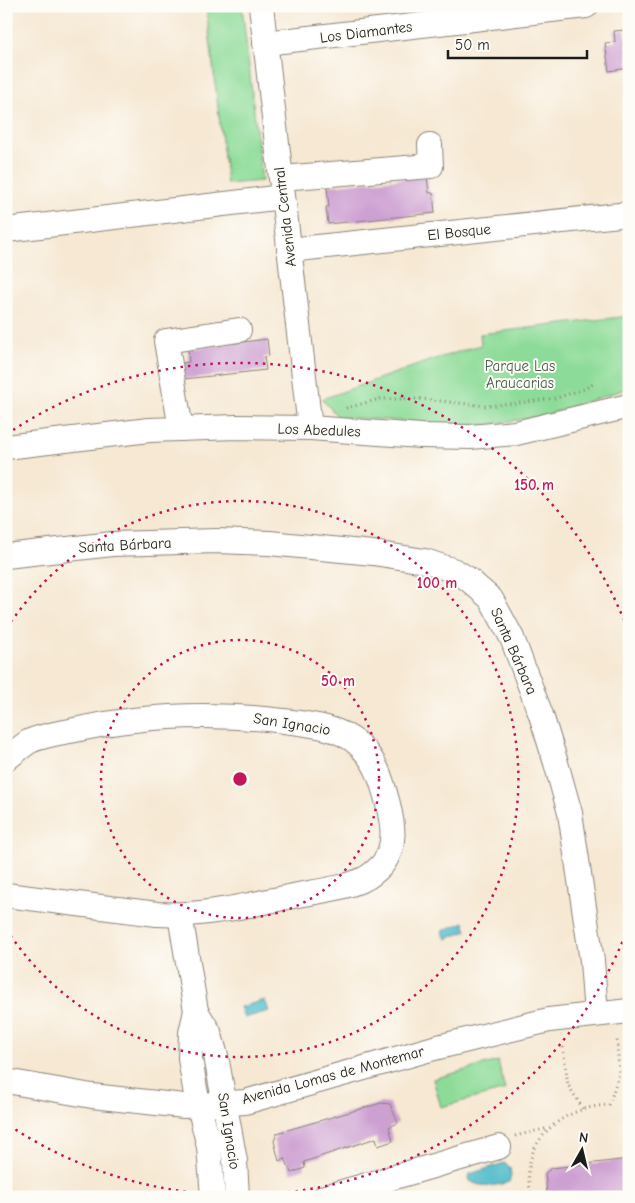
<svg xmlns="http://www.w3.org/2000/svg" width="635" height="1203" viewBox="0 0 635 1203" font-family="'Comic Neue',sans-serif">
<rect width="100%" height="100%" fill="#fdfcf7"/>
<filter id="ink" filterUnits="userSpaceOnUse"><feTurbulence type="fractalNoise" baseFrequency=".02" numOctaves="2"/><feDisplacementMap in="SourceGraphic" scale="10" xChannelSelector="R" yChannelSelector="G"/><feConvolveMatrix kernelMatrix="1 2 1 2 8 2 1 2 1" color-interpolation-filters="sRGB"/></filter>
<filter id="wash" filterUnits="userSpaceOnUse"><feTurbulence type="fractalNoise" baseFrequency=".0096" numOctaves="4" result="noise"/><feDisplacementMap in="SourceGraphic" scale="20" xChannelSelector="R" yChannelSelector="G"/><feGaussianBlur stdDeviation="1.12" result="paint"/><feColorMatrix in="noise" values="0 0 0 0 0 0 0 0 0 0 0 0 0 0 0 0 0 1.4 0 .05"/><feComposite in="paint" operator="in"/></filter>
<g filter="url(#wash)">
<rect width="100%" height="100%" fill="#f6e8d3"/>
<g fill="#8ddb98" stroke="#547c5a">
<path d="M 206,6 L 242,6 L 262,181 L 227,184 Z"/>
<path d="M 629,316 L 629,388 L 540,417 L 476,426 L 338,417 L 322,399 L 432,360 L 481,345 L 480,334 Z"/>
<path d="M 498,1061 L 505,1090 L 441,1107 L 433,1079 Z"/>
</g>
<g fill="#4ebaca" stroke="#356b73">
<path d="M 464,922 L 467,931 L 446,939 L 442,931 Z"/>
<path d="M 265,1000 L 269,1011 L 244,1018 L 240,1007 Z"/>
<path d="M 504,1163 L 510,1167 L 511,1176 L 509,1182 C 498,1186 477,1188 469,1180 L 470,1174 Z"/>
</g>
<g id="blocks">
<g fill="#cda0d2">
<path d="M 625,30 L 629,68 L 609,71 L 605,43 L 615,42 L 614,31 Z"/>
<path d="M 427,176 L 429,193 L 433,193 L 435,213 L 328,224 L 326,207 L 329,207 L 327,186 Z"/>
<path d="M 267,339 L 269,356 L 264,357 L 266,370 L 184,379 L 182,363 L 189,362 L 188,349 Z"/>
<path d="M 381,1103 L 390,1104 L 398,1123 L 389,1127 L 393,1141 L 378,1146 L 376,1138 L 304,1162 L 305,1168 L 291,1173 L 285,1158 L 279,1161 L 274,1141 L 277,1133 Z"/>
<path d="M 629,1159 L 629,1195 L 554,1197 L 553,1192 L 547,1194 L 545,1173 L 552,1168 Z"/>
</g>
</g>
</g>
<g filter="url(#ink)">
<use href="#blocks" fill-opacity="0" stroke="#898278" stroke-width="1"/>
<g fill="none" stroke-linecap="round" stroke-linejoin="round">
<g stroke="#898278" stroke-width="26">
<g id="minor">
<path d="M 261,6 L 310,428"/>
<path d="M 265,43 L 586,6"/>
<path d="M 281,178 L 431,166 L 430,145"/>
<path d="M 6,230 L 283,197"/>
<path d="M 289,250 L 629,214"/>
<path d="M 181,429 L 166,341 L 239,330"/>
<path d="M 6,447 L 149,430 L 236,427 L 310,428 L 421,436 L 470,437 L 516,433 L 629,406"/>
<path d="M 6,556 L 112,544 L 217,541 L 269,543 L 373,553 L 425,561 L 455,571 L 468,579 L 491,599 L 512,638 L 541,715 L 556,763 L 570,813 L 592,961 L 596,1014"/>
<path d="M 6,759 C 14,753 22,746 30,741 C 42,736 58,733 70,731 C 143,714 218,712 292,722 C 315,725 340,728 358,744 C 377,761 382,781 388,804 C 393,825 397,846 382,865 C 377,870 371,876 364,879 C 345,888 320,891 298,895 C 252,904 204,917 157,914 L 6,895"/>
<path d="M 180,915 L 196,1011 L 209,1032 L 216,1056 L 235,1161 L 237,1197"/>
<path d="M 196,1011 L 191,1033 L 190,1058 L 195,1089 L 209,1147 L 213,1197"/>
<path d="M 6,1081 L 92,1096 L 184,1106 L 245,1102 L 434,1048 L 549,1020 L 629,1011"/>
<path d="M 325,1197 L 499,1147"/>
</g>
</g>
<g stroke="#898278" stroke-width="3" stroke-dasharray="1 4" stroke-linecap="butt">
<path d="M 346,408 L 380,399 L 422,399 L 486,406 L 527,402 L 556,398 L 584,389 L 595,383"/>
<path d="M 563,1047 L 568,1085 L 583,1109"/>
<path d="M 515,1136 L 548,1128"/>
<path d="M 532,1197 C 516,1144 560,1107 609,1105 L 619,1074 L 617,1038"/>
</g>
<use href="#minor" stroke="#fff" stroke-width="24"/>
</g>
</g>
<g fill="none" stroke="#c2185b" stroke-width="2.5" stroke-dasharray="2.5 5">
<circle cx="240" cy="779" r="139"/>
<path d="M7 628A278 278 0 1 1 7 930"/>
<path d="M628 928A416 416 0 0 1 7 1124M7 434A416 416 0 0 1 628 630"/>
</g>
<g text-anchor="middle" stroke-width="4" stroke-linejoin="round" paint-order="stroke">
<g font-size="15" fill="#1c1c1c" stroke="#fdfcf7">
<text transform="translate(366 32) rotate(-7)" y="5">Los Diamantes</text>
<text transform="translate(285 217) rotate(-97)" y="5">Avenida Central</text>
<text transform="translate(459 232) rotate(-6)" y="5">El Bosque</text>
<text transform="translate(319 430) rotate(2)" y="5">Los Abedules</text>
<text transform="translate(125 545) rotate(-3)" y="5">Santa Bárbara</text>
<text transform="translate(514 651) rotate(66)" y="5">Santa Bárbara</text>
<text transform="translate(292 724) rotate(9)" y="5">San Ignacio</text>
<text transform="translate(333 1075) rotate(-15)" y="5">Avenida Lomas de Montemar</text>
<text transform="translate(229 1131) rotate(81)" y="5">San Ignacio</text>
</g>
<g font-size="15" fill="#445f47" stroke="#fdfcf7">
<text x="520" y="371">Parque Las<tspan x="520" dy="17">Araucarias</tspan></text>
</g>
</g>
<circle cx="240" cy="779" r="8" fill="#c2185b" stroke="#fdfcf7" stroke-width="2.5"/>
<g font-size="15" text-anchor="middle" font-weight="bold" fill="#c2185b" stroke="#fdfcf7" stroke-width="4" stroke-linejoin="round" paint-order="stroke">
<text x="534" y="490">150 m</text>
<text x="437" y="588">100 m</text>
<text x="338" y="686">50 m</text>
</g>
<rect width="635" height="1203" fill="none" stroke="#fdfcf7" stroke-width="25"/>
<g transform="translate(582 1150) rotate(8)" stroke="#fdfcf7" stroke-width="4" paint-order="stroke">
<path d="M0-4L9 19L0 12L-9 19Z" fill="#1c1c1c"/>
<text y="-8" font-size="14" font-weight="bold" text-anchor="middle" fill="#1c1c1c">N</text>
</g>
<path d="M448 50v8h139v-8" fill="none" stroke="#1c1c1c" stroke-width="2.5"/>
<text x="455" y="50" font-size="15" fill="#1c1c1c" stroke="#fdfcf7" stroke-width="4" paint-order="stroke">50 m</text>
</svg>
